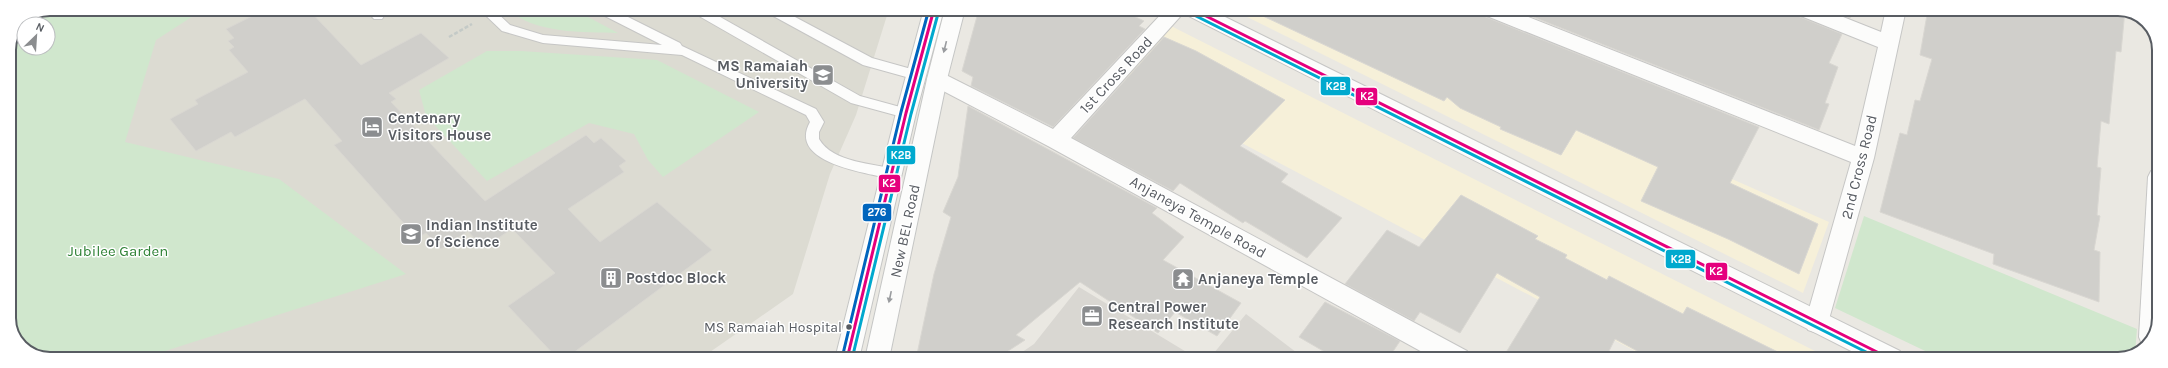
<svg xmlns="http://www.w3.org/2000/svg" width="2168" height="368" viewBox="0 0 2168 368" font-family="Karla,sans-serif">
<rect width="100%" height="100%" fill="#eae8e2"/>
<g fill="#f6f0d9">
<path d="M 1231,9 L 1348,9 L 1829,222 L 1803,293 Z"/>
<path d="M 1171,26 L 1807,347 L 1831,359 L 1650,359 L 1119,78 Z"/>
</g>
<g fill="#d9d7d2">
<path d="M 1079,287 L 1198,359 L 1012,359 L 1034,344 Z"/>
<path d="M 1246,314 L 1305,359 L 1209,359 Z"/>
</g>
<path fill="#dcdbd2" fill-rule="evenodd" d="M 50,9 L 889,9 L 856,115 L 830,174 L 793,294 L 700,359 L 44,359 L 21,347 L 9,323 L 9,50 L 21,21 ZM 24,24 L 48,24 L 48,48 L 24,48 Z"/>
<g fill="#d0e7cd" fill-rule="evenodd">
<path d="M 50,9 L 204,9 L 156,40 L 125,142 L 279,179 L 406,274 L 140,359 L 44,359 L 21,347 L 9,323 L 9,50 L 21,21 ZM 24,24 L 48,24 L 48,48 L 24,48 Z"/>
<path d="M 508,9 L 573,9 L 618,33 C 584,32 534,34 508,9 Z"/>
<path d="M 487,51 L 521,51 L 657,60 L 759,112 L 663,177 L 648,160 L 634,134 L 589,123 L 487,181 L 426,116 L 419,90 Z"/>
<path d="M 1864,216 L 2137,329 L 2135,353 L 2119,359 L 1942,359 L 1835,308 Z"/>
</g>
<g fill="#d0cfcb" stroke="#d9d7d2">
<path d="M 266,9 L 308,9 L 361,65 L 421,33 L 449,58 L 389,93 L 396,99 L 391,102 L 485,201 L 586,135 L 594,143 L 601,138 L 626,161 L 619,166 L 624,172 L 568,209 L 600,242 L 657,202 L 712,250 L 565,359 L 558,359 L 508,306 L 555,273 L 512,229 L 483,248 L 468,231 L 441,249 L 426,233 L 417,238 L 334,145 L 342,141 L 305,99 L 235,137 L 231,132 L 196,151 L 170,119 L 198,104 L 195,100 L 248,72 L 229,50 L 234,47 L 228,41 L 234,38 L 226,29 Z"/>
<path d="M 979,9 L 1119,9 L 1144,21 L 1139,26 L 1145,29 L 1053,127 L 971,86 L 973,77 L 962,71 Z"/>
<path d="M 1248,9 L 1478,9 L 1481,15 L 1759,127 L 1730,183 L 1818,224 L 1799,274 L 1728,239 L 1641,201 L 1658,167 L 1576,130 L 1561,155 L 1500,129 L 1501,127 L 1460,108 L 1447,97 L 1444,101 Z"/>
<path d="M 1513,9 L 1792,9 L 1795,15 L 1842,34 L 1829,63 L 1838,67 L 1825,103 L 1829,104 L 1819,130 Z"/>
<path d="M 1828,9 L 1854,9 L 1850,18 Z"/>
<path d="M 1928,9 L 2125,10 L 2121,52 L 2116,51 L 2109,124 L 2101,121 L 2097,167 L 2101,168 L 2097,215 L 2100,216 L 2094,250 L 2100,252 L 2099,302 L 1993,264 L 1994,254 L 1880,212 L 1900,133 L 1907,135 L 1915,100 L 1920,101 L 1932,59 L 1920,55 Z"/>
<path d="M 1164,37 L 1196,51 L 1285,100 L 1240,146 L 1288,174 L 1281,182 L 1342,218 L 1307,258 L 1245,221 L 1243,223 L 1180,183 L 1173,191 L 1073,138 Z"/>
<path d="M 968,106 L 1157,208 L 1152,213 L 1184,237 L 1163,260 L 1241,303 L 1217,336 L 1175,312 L 1158,333 L 1080,282 L 1016,335 L 1025,340 L 996,359 L 916,359 L 934,274 L 951,217 L 943,212 L 958,177 Z"/>
<path d="M 1461,195 L 1538,236 L 1535,239 L 1567,255 L 1565,258 L 1607,280 L 1609,276 L 1683,314 L 1687,307 L 1792,359 L 1652,359 L 1615,339 L 1605,359 L 1502,359 L 1540,297 L 1497,273 L 1460,333 L 1420,312 L 1414,321 L 1345,284 L 1387,230 L 1419,247 Z"/>
<path d="M 1325,302 L 1400,341 L 1388,359 L 1337,359 L 1299,337 Z"/>
</g>
<g fill="none" stroke-linecap="round" stroke-linejoin="round">
<g stroke="#c6c6c5" stroke-width="2">
<g id="service">
<path d="M 365,9 L 378,9 L 384,16 L 382,19 L 374,19 Z"/>
<path d="M 479,9 L 493,9 L 510,25 L 543,35 L 662,45 L 597,12 L 595,9 L 612,9 L 680,43 L 682,46 L 816,109 L 824,122 L 819,132 L 819,139 C 833,163 873,163 897,170 L 899,174 L 897,178 L 892,179 C 867,173 787,163 810,122 L 806,115 L 682,55 L 543,43 L 502,31 Z"/>
<path d="M 690,9 L 706,9 L 860,96 L 911,110 L 913,113 L 911,116 L 906,118 L 851,103 L 692,12 Z"/>
<path d="M 764,9 L 780,9 L 872,58 L 922,72 L 923,75 L 922,78 L 917,80 L 863,65 L 766,12 Z"/>
</g>
</g>
<g stroke="#c6c6c5" stroke-width="2">
<g id="minor">
<path d="M 1166,9 L 1187,9 L 1071,138 L 1467,351 L 1470,359 L 1435,359 L 1048,146 L 930,84 L 927,79 L 930,74 L 937,72 L 944,74 L 1053,129 Z"/>
<path d="M 1479,9 L 1508,9 L 1855,146 L 1878,47 L 1796,14 L 1793,9 L 1823,9 L 1881,32 L 1886,9 L 1906,9 L 1874,158 L 1826,330 L 1817,333 L 1808,330 L 1805,323 L 1851,162 L 1482,14 Z"/>
<path d="M 2159,169 L 2159,324 L 2147,346 L 2142,344 L 2139,337 L 2148,177 L 2151,171 Z"/>
</g>
</g>
<g stroke="#c6c6c5" stroke-width="2">
<path id="tertiary" d="M 1182,9 L 1209,9 L 1900,351 L 1903,359 L 1867,359 L 1185,14 Z"/>
</g>
<g stroke="#c5c6c5" stroke-width="2">
<g id="secondary">
<path d="M 924,9 L 944,9 L 916,113 L 859,359 L 835,359 L 896,113 Z"/>
<path d="M 945,9 L 965,9 L 947,79 L 889,359 L 865,359 L 927,79 Z"/>
</g>
</g>
<path stroke="#c4cac7" stroke-width="2.5" stroke-dasharray="4 2" stroke-linecap="butt" d="M 449,37 L 472,24"/>
<use href="#service" fill="#fcfcfb" fill-rule="evenodd"/>
<use href="#minor" fill="#fcfcfb" fill-rule="evenodd"/>
<use href="#tertiary" fill="#fcfcfb" fill-rule="evenodd"/>
<use href="#secondary" fill="#fcfcfb" fill-rule="evenodd"/>
<g stroke="#fff" stroke-width="6">
<g id="bus-1">
<path d="M 1192,9 L 1891,359"/>
<path d="M 847,359 L 906,113 L 934,9"/>
</g>
</g>
<g stroke="#fff" stroke-width="6">
<g id="bus-2">
<path d="M 1190,13 L 1880,359"/>
<path d="M 852,359 L 911,114 L 939,10"/>
</g>
</g>
<g stroke="#fff" stroke-width="6">
<path id="bus-3" d="M 842,358 L 901,112 L 929,9"/>
</g>
<use href="#bus-1" stroke="#e5007d" stroke-width="3"/>
<use href="#bus-2" stroke="#00a9ce" stroke-width="3"/>
<use href="#bus-3" stroke="#0065bd" stroke-width="3"/>
</g>
<defs><path id="oneway-solid" d="M-6-.8H1V-3.2L6.5 0L1 3.2V.8H-6Z"/></defs>
<g fill="#9a9c9f">
<use href="#oneway-solid" transform="translate(945 47) rotate(104)"/>
<use href="#oneway-solid" transform="translate(890 297) rotate(102)"/>
</g>
<defs>
<g id="university-square" transform="scale(1.15)"><rect x="-9" y="-9" width="18" height="18" rx="4" fill="#8b8d8f" stroke="#fff"/><path d="M0-5L7-2L0 1L-7-2ZM-4 1L0 2.5L4 1V4Q0 6-4 4Z" fill="#fff"/></g>
<g id="hotel-square" transform="scale(1.15)"><rect x="-9" y="-9" width="18" height="18" rx="4" fill="#8b8d8f" stroke="#fff"/><path d="M-6-4.5h1.5V1H6V5H4.5V3h-9V5H-6ZM-4 0a1.8 1.8 0 1 1 3.6 0ZM.5 0V-2.5h3Q6-2.5 6 0Z" fill="#fff"/></g>
<g id="building-square" transform="scale(1.15)"><rect x="-9" y="-9" width="18" height="18" rx="4" fill="#8b8d8f" stroke="#fff"/><path d="M-4-6H4V6H1V3H-1V6H-4ZM-2.5-4.3h1.7v1.8h-1.7ZM.8-4.3h1.7v1.8H.8ZM-2.5-1h1.7V.8h-1.7ZM.8-1h1.7V.8H.8Z" fill="#fff"/></g>
<g id="temple-square" transform="scale(1.15)"><rect x="-9" y="-9" width="18" height="18" rx="4" fill="#8b8d8f" stroke="#fff"/><path d="M0-6L5-2H3V0L6.5 2.5H4V6H1.5V3h-3V6H-4V2.5H-6.5L-3 0V-2H-5Z" fill="#fff"/></g>
<g id="office-square" transform="scale(1.15)"><rect x="-9" y="-9" width="18" height="18" rx="4" fill="#8b8d8f" stroke="#fff"/><path d="M-6-3h4V-5.5h4V-3h4V5H-6ZM-1-4.5V-3h2v-1.5ZM-6 0V1H6V0Z" fill="#fff"/></g>
</defs>
<g fill-rule="evenodd">
<use href="#university-square" x="823" y="75"/>
<use href="#hotel-square" x="372" y="127"/>
<use href="#university-square" x="411" y="234"/>
<use href="#building-square" x="611" y="278"/>
<use href="#temple-square" x="1183" y="279"/>
<use href="#office-square" x="1092" y="316"/>
</g>
<circle fill="#585c62" stroke="#fff" stroke-width="1.5" cx="849" cy="327" r="3.5"/>
<g text-anchor="middle" stroke-width="3" stroke-linejoin="round" paint-order="stroke">
<g font-size="14" fill="#585c62" stroke="#fff" text-anchor="end">
<text x="842" y="332">MS Ramaiah Hospital</text>
</g>
<g font-size="15" font-weight="bold" fill="#585c62" stroke="#fff" text-anchor="start">
<text x="808" y="71" text-anchor="end">MS Ramaiah<tspan x="808" dy="17">University</tspan></text>
<text x="388" y="123">Centenary<tspan x="388" dy="17">Visitors House</tspan></text>
<text x="426" y="230">Indian Institute<tspan x="426" dy="17">of Science</tspan></text>
<text x="626" y="283">Postdoc Block</text>
<text x="1198" y="284">Anjaneya Temple</text>
<text x="1108" y="312">Central Power<tspan x="1108" dy="17">Research Institute</tspan></text>
</g>
<g font-size="15" fill="#585c62" stroke="#fff">
<text transform="translate(1116 75) rotate(-47)" y="5">1st Cross Road</text>
<text transform="translate(1859 167) rotate(-76)" y="5">2nd Cross Road</text>
<text transform="translate(1198 217) rotate(29)" y="5">Anjaneya Temple Road</text>
<text transform="translate(905 231) rotate(-78)" y="5">New BEL Road</text>
</g>
<g font-size="15" fill="#2f8236" stroke="#fff">
<text x="118" y="256">Jubilee Garden</text>
</g>
</g>
<path d="M0 0H2168V368H0ZM50 16H2118A34 34 0 0 1 2152 50V318A34 34 0 0 1 2118 352H50A34 34 0 0 1 16 318V50A34 34 0 0 1 50 16Z" fill="#fff" fill-rule="evenodd"/>
<path fill="none" stroke="#585c62" stroke-width="2" d="M50 16H2118A34 34 0 0 1 2152 50V318A34 34 0 0 1 2118 352H50A34 34 0 0 1 16 318V50A34 34 0 0 1 50 16Z"/>
<g stroke="#fff" stroke-width="1.5">
<rect x="1320" y="76" width="31" height="20" rx="4" fill="#00a9ce"/>
<rect x="1355" y="87" width="23" height="19" rx="4" fill="#e5007d"/>
<rect x="886" y="145" width="30" height="20" rx="4" fill="#00a9ce"/>
<rect x="878" y="174" width="23" height="19" rx="4" fill="#e5007d"/>
<rect x="862" y="203" width="30" height="19" rx="4" fill="#0065bd"/>
<rect x="1665" y="249" width="31" height="20" rx="4" fill="#00a9ce"/>
<rect x="1705" y="262" width="23" height="19" rx="4" fill="#e5007d"/>
</g>
<g font-size="11" text-anchor="middle" font-weight="bold" fill="#fff">
<text x="1336" y="90">K2B</text>
<text x="1367" y="100">K2</text>
<text x="901" y="159">K2B</text>
<text x="889" y="187">K2</text>
<text x="877" y="216">276</text>
<text x="1681" y="263">K2B</text>
<text x="1716" y="275">K2</text>
</g>
<g transform="translate(36 36) rotate(25)"><circle r="19" fill="#ffffff" stroke="#bcbec0"/>
<path d="M0-3L7 15L0 10L-7 15Z" fill="#8b8d8f"/>
<text y="-6" font-size="11" font-weight="bold" text-anchor="middle" fill="#585c62">N</text>
</g>
</svg>
